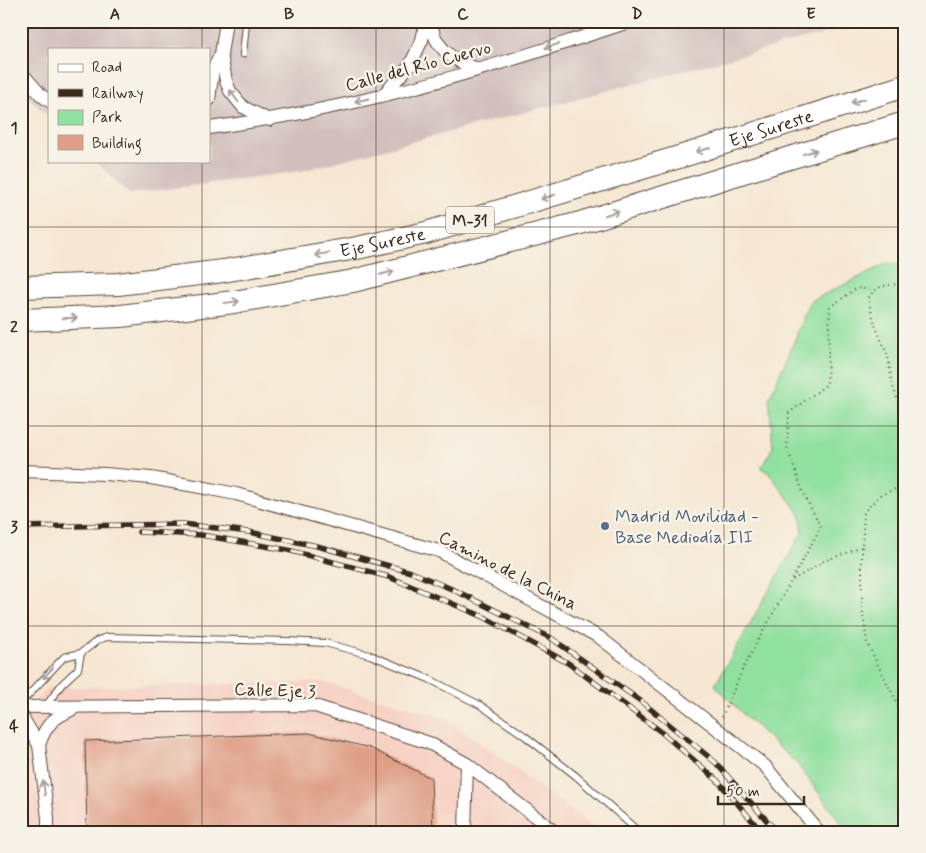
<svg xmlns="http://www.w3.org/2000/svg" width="926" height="853" viewBox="0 0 926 853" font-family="Mynerve,sans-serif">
<rect width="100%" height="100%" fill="#f7f3e8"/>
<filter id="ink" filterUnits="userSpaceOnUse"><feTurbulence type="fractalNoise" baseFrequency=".02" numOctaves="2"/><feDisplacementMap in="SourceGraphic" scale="10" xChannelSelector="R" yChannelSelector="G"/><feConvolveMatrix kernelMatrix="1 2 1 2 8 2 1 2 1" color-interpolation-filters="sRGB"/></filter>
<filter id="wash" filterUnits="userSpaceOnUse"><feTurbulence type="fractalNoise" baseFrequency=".0096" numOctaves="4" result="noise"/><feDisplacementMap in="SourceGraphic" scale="20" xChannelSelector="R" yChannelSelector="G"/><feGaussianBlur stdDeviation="1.12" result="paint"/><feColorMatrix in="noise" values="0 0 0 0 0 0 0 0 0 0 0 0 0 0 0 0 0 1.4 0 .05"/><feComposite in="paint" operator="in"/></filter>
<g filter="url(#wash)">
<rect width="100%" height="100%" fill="#f6e7d3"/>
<path fill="#f6d2c4" d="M 324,682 L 446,718 L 601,832 L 21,832 L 21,719 L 46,688 Z"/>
<path fill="#d1bfbe" d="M 21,21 L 872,21 L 301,171 L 129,194 L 95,161 L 209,161 L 209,49 L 49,49 L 49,117 L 21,90 Z"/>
<path fill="#90e09f" stroke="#66855e" d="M 888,263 L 905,266 L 905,832 L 848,832 L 797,764 L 744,715 L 715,685 L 803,531 L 800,514 L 769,473 L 761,468 L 773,447 L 769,398 L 792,347 L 809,302 Z"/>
<g id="blocks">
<path fill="#df9f86" d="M 309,733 L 370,748 L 431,778 L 433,832 L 87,832 L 85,741 Z"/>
</g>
</g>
<g filter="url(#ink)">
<use href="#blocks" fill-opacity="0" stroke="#574639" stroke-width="1"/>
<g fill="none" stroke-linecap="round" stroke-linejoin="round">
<g stroke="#574639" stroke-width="8">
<g id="service">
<path d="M 243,54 L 246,24"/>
<path d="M 21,703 L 64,657 L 81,653 L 98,640 L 107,637 L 288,641 L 325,643 L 370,655 L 429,679 L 480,705 L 525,736 L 576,776 L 639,832"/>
<path d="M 45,707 L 62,684 L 78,669 L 81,653"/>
</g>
</g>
<g stroke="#574639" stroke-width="14">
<g id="minor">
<path d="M 226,21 L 221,54 L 226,81 L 230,91 L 243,107 L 269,120"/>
<path d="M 431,21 C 433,48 455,62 478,69"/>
<path d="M 21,72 L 41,95 L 49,101"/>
<path d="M 383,95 L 410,65 L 422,40 L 426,21"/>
<path d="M 209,100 L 213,69 L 221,54"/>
<path d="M 209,128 C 267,120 324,110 381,96 C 465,76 549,48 632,21"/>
<path d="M 21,471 L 105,474 L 151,478 L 200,487 L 236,494 L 439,551 L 599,637 L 765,766 L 819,832"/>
<path d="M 21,707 L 312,705 L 429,743 L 467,764 L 555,832"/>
<path d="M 21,715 L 39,745 L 48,818 L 48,832"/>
<path d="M 39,745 C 46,724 53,718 73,709"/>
<path d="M 21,808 L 26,832"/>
<path d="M 465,832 L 467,764"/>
</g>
</g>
<g stroke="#574639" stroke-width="24">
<g id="motorway">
<path id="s1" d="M 21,287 L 118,284 L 223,271 L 357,248 L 426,233 L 689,154 L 905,86"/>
<path d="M 21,320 L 121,316 L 234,302 L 353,281 L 577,224 L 763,166 L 905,123"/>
</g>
</g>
<g stroke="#574639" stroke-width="2" stroke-dasharray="1 4" stroke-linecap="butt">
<path d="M 905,283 C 888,286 877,283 868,299 L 875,325 L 888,356 L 892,384 L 905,420"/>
<path d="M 862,547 L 862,606 L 867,643 L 905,719"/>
<path d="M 793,580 L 824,561 L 862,547 L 864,512 L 880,495 L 905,485"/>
<path d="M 722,717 L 745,664 L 821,527 L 803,493 L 787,447 L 789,413 L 827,384 L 830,307 L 857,288 L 873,290"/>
</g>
<use href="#service" stroke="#fff" stroke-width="6"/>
<use href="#minor" stroke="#fff" stroke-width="12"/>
<use href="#motorway" stroke="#fff" stroke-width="22"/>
<g stroke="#3b2a1e" stroke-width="5.5">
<g id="rail">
<path d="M 21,527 L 183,524 L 249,532 L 317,546 L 411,572 L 454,590 L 551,638 L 642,702 L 715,762 L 777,832"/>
<path d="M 139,532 L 201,535 L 288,550 L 389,577 L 484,617 L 568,663 L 660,731 L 717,780 L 762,832"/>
</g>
</g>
<use href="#rail" stroke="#f7f3e8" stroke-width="4" stroke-dasharray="11" stroke-linecap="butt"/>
</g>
<defs><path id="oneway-shaft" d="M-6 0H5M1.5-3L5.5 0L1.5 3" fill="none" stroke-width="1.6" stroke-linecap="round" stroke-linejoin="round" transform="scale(1.25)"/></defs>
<g stroke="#a79f9a">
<use href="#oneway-shaft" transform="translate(552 46) rotate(163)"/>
<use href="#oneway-shaft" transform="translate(234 96) rotate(-125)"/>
<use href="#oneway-shaft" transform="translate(362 100) rotate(168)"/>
<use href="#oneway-shaft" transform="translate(858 101) rotate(163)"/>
<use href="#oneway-shaft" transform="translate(703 150) rotate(163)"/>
<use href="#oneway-shaft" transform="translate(810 152) rotate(-17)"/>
<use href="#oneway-shaft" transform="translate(548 197) rotate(163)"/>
<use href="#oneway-shaft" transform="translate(612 213) rotate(-18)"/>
<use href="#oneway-shaft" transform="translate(322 254) rotate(170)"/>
<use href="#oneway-shaft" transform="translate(387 273) rotate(-14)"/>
<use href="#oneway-shaft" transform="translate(232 302) rotate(-8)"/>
<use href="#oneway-shaft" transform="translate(70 318) rotate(-2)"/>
<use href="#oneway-shaft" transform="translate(48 673) rotate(133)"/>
<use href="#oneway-shaft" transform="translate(44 788) rotate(-97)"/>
</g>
</g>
<path fill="none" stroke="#3b2a1e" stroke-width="1" stroke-opacity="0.55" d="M 202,21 L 202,49M 376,21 L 376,832M 550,21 L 550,832M 724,21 L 724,832M 202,161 L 202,832M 21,227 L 905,227M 21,426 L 905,426M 21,626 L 905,626"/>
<circle fill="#5c6f8a" stroke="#f7f3e8" stroke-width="2" cx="605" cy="526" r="5"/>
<g text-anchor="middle" stroke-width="5" stroke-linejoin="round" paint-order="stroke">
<rect fill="#f7f3e8" stroke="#73665b" stroke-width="1" x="446" y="206.5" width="48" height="27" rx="4"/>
<g font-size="16" font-weight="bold" fill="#3b2a1e">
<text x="470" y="226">M-31</text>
</g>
<g font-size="18" fill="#3b2a1e" stroke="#f7f3e8">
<text transform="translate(418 66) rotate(-15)" y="6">Calle del Río Cuervo</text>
<text dy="6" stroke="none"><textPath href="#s1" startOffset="770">Eje Sureste</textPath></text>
<text dy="6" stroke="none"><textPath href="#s1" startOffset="365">Eje Sureste</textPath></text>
<text transform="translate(508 570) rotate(27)" y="6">Camino de la China</text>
<text transform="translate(275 690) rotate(2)" y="6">Calle Eje 3</text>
</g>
<g font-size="18" fill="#4e5e75" stroke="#f7f3e8" text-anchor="start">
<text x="615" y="522">Madrid Movilidad -<tspan x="615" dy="21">Base Mediodía III</tspan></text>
</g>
</g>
<rect width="926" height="853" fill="none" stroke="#f7f3e8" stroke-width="55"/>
<rect x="48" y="48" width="162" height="115" fill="#f7f3e8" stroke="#aca397"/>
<rect x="58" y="64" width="25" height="8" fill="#ffffff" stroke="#aca397"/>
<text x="92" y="72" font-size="15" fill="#3b2a1e">Road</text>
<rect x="58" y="89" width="25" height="8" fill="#3b2a1e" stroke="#aca397"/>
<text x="92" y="98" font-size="15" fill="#3b2a1e">Railway</text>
<rect x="58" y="110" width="25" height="15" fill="#90e09f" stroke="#aca397"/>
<text x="92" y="122" font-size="15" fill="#3b2a1e">Park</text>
<rect x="58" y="135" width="25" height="15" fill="#df9f86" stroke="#aca397"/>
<text x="92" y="148" font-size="15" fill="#3b2a1e">Building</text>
<path d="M718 796v8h86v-8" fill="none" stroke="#3b2a1e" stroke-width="2.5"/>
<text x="726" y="796" font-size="15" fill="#3b2a1e" stroke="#f7f3e8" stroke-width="4" paint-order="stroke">50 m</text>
<rect x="28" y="28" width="870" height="798" fill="none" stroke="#3b2a1e" stroke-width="2"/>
<g font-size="16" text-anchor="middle" font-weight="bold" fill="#3b2a1e">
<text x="115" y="19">A</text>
<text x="289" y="19">B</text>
<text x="463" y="19">C</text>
<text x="637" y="19">D</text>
<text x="811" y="19">E</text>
<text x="14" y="133">1</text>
<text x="14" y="332">2</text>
<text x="14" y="532">3</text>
<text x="14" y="731">4</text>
</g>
</svg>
